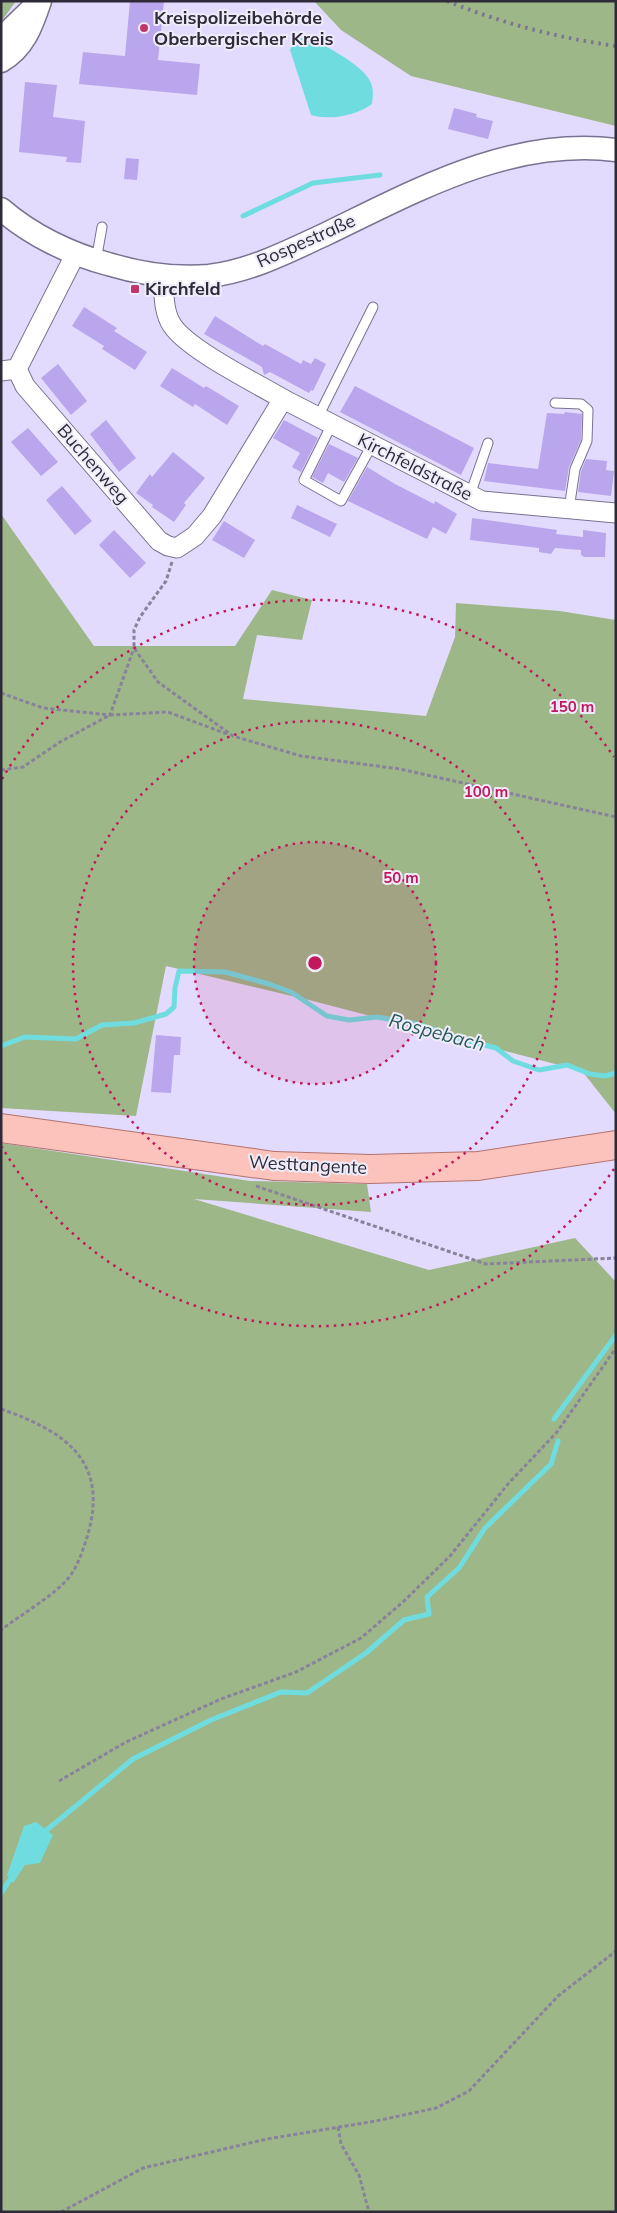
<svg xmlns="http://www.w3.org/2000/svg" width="617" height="2213" viewBox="0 0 617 2213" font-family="Mulish,sans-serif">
<rect width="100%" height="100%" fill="#e3dbfe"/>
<g fill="#9eb789">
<path d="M 1,1 L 16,1 L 1,22 Z"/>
<path d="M 314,1 L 616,1 L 616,126 L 411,76 L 341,30 Z"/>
<path d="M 1,514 L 94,646 L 235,646 L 272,590 L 312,600 L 302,640 L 257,635 L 243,699 L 426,716 L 455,637 L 456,603 L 560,611 L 616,620 L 616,1114 L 582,1071 L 309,1000 L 166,966 L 136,1116 L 1,1108 Z"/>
<path d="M 1,1143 L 250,1181 L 367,1184 L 371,1212 L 194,1199 L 429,1270 L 575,1238 L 616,1282 L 616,2212 L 1,2212 Z"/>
</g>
<g fill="#6fdde0">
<path d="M 306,36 C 322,44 362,64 370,81 C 374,89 373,95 372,104 C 358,115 329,121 311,115 L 290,50 L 294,42 Z"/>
<path d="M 36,1822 L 53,1835 L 40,1863 L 25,1865 L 13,1883 L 7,1875 L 24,1826 Z"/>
</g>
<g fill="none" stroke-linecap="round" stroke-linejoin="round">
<g stroke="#6fdde0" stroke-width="5">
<path d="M 243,216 L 313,183 L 380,175"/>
<path d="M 1,1046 L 25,1037 L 76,1039 L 102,1025 L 134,1023 L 166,1014 L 174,1007 L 175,988 L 179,971 L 225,972 L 269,984 L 291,992 L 327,1016 L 349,1020 L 377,1017 L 418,1024 L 458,1038 L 496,1048 L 513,1061 L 539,1070 L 567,1065 L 590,1074 L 605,1076 L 616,1073"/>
<path d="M 554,1419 L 616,1335"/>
<path d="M 43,1833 L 133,1759 L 211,1720 L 281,1692 L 307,1693 L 366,1653 L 404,1620 L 429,1614 L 427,1597 L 459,1568 L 485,1528 L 551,1464 L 558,1441"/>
<path d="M 1,1893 L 13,1875"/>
</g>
</g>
<g fill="#b9a6ec">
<path d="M 130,1 L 164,1 L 158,60 L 200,64 L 197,95 L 79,84 L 83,52 L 125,56 Z"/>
<path d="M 25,82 L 57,85 L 53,117 L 85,121 L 81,163 L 66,162 L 67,157 L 19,152 Z"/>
<path d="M 454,108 L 477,114 L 476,117 L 493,121 L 488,139 L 448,129 Z"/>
<path d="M 126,158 L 139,159 L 137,180 L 124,179 Z"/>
<path d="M 84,307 L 117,328 L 114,331 L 147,352 L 135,370 L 102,349 L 104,346 L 72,326 Z"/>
<path d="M 215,316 L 263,346 L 265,344 L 301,364 L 303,360 L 311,364 L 315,358 L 326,364 L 313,391 L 311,390 L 309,393 L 270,372 L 264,375 L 262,367 L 204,334 Z"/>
<path d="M 58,364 L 87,401 L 71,415 L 41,378 Z"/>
<path d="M 172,368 L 204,388 L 206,386 L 239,406 L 227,425 L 195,404 L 193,407 L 160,386 Z"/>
<path d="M 355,386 L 474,448 L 461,475 L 340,412 Z"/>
<path d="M 565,412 L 582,414 L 581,440 L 569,467 L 565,491 L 484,481 L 488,463 L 538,469 L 547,413 L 564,414 Z"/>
<path d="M 106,420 L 136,458 L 119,472 L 90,434 Z"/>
<path d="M 284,420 L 318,438 L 301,472 L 292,467 L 300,453 L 273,438 Z"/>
<path d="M 28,428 L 58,462 L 41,476 L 11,442 Z"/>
<path d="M 329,444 L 358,458 L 344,482 L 328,473 L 323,483 L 312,477 Z"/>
<path d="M 173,452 L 205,478 L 184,503 L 186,505 L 174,522 L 152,507 L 153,505 L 136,493 L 150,474 L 152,477 Z"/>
<path d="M 586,459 L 607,461 L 606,470 L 614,471 L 611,496 L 578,492 L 581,471 Z"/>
<path d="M 367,467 L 395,484 L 434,504 L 435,501 L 457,514 L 446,534 L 433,527 L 427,539 L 348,501 Z"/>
<path d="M 62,486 L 92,521 L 75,535 L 46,500 Z"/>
<path d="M 297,505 L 337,524 L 330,537 L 291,518 Z"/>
<path d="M 472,518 L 557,530 L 556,534 L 583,537 L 583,530 L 606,533 L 605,557 L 584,557 L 581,555 L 581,550 L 555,548 L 551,554 L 539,552 L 539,548 L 470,540 Z"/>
<path d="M 224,521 L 255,540 L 244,558 L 212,540 Z"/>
<path d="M 114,530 L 146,563 L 130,578 L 99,545 Z"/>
<path d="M 156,1035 L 181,1037 L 180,1055 L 174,1055 L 171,1093 L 151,1092 Z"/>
</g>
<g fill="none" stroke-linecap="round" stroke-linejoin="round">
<g stroke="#7a7291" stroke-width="11">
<g id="service">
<path d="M 96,261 L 102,227"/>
<path d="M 555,403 L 581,404 L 588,410 L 587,441 L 575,469 L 569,509"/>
<path d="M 318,417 L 373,307"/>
<path d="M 332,424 L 304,480 L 341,501 L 372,445"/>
<path d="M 470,495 L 488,443"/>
</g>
</g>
<g stroke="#7a7291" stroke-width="21">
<g id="minor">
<path d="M 17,369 L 25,386 L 159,541 L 168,546 L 177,548 L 195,536 L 212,516 L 283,399 C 256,383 187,349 172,325 C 163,312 164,291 163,276"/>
<path d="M 1,371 L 17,369 L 76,253"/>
<path d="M 283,399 L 482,501 L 616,513"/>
</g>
</g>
<g stroke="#7a7291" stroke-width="25">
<g id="tertiary">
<path d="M 1,39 L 32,9"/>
<path d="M 1,61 C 24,48 32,25 40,1"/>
<path d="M 1,209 C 31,235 70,254 108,264 C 141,274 174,279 209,276 C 251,271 289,251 326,234 C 417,190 511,137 616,150"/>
</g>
</g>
<g stroke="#b2736f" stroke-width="30">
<path id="primary" d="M 1,1128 L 274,1166 L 370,1169 L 478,1166 L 616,1145"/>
</g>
<g stroke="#88829a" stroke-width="3" stroke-dasharray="4 2.5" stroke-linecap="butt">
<path d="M 172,562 L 166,581 L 140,617 L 134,630 L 134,648 L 158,682 L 233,736 L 301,756 L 400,769 L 616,817"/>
<path d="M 1,693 L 43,708 L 110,715 L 134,648"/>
<path d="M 1,770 L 23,767 L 60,742 L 110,715 L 168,712 L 227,734"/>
<path d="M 256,1186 L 486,1264 L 616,1258"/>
<path d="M 1,1409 C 64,1431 109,1460 88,1534 C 83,1550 77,1570 65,1582 C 47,1600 22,1614 1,1630"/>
<path d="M 59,1781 L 126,1742 L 221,1699 L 296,1672 L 361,1638 L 404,1601 L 450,1556 L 508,1484 L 557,1432 L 616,1348"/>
<path d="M 338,2127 L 341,2144 L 359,2175 L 369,2212"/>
<path d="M 61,2212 L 143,2168 L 267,2139 L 376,2121 L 436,2108 L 469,2091 L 558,1996 L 616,1951"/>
</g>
<use href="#service" stroke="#fff" stroke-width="9"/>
<use href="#minor" stroke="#fff" stroke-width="19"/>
<use href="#tertiary" stroke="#fff" stroke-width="22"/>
<use href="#primary" stroke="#fbc3bb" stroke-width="28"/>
<path stroke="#7c768d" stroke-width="4" stroke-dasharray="2.5 5" stroke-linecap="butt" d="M 447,1 C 501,23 558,38 616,46"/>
</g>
<circle cx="315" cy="963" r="121" fill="#c2185b" fill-opacity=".12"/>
<g fill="none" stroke="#c2185b" stroke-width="2.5" stroke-dasharray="2.5 5">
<circle cx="315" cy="963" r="121"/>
<circle cx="315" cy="963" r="242"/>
<path d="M614 1169A363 363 0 0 1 2 1147M2 779A363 363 0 0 1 614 757"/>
</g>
<g fill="#c1356a" stroke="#efecfa" stroke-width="2">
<circle cx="144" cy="28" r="5"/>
<rect x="130" y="284" width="10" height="10" rx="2.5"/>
</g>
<g text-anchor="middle" stroke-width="4" stroke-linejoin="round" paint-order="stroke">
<g font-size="18" font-weight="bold" fill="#2e2a38" stroke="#efecfa" text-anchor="start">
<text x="154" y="24">Kreispolizeibehörde<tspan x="154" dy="21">Oberbergischer Kreis</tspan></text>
<text x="145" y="295">Kirchfeld</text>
</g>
<g font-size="18" fill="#2e2a38" stroke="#efecfa">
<text transform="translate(306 241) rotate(-24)" y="6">Rospestraße</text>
<text transform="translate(93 464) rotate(49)" y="6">Buchenweg</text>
<text transform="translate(415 467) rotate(27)" y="6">Kirchfeldstraße</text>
<text transform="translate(308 1165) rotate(3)" y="6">Westtangente</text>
</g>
<g font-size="19" font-style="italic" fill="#265758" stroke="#efecfa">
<text transform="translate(437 1032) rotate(15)" y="7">Rospebach</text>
</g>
</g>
<circle cx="315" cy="963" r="8" fill="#c2185b" stroke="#efecfa" stroke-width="2.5"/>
<g font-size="15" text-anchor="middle" font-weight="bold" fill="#c2185b" stroke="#efecfa" stroke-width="4" stroke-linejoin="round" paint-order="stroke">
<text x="572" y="712">150 m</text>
<text x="486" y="797">100 m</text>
<text x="401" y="883">50 m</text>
</g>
<rect width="617" height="2213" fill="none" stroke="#2e2a38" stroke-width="5"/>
</svg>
